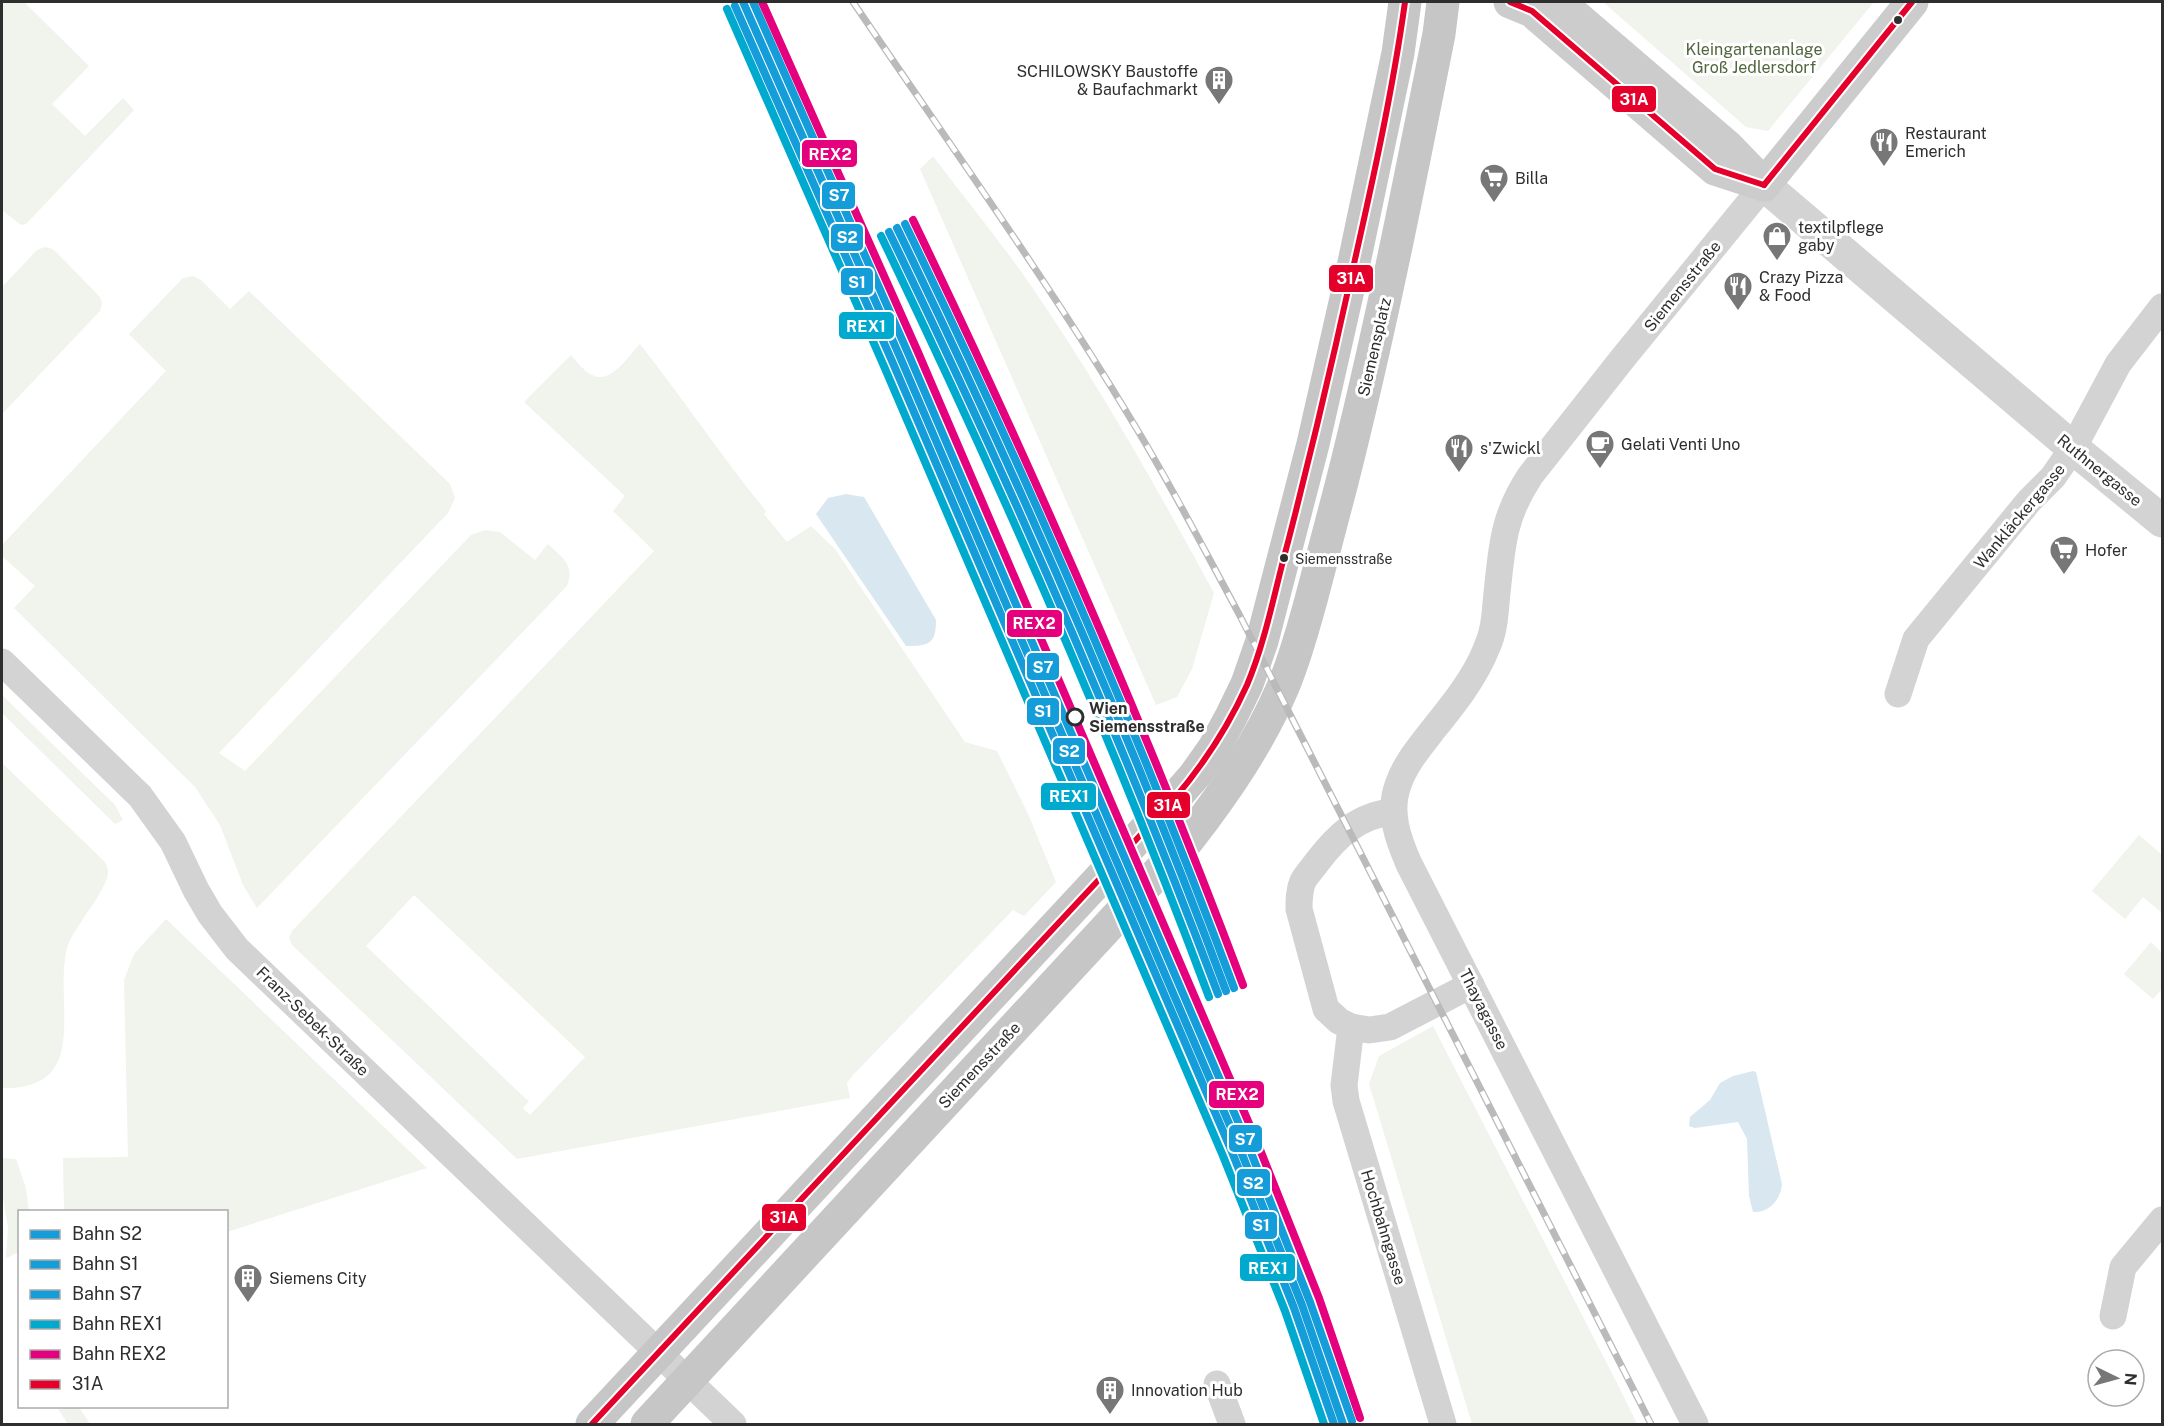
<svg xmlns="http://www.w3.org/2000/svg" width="2164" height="1426" viewBox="0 0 2164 1426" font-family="'Public Sans',sans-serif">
<rect width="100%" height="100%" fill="#fff"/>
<g fill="#f0f4ec" fill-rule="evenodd">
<path d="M 2,2 L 24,2 L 89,66 L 52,104 L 85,136 L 123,98 L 134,110 L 26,224 L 21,225 L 2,210 Z"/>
<path d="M 1603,2 L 1874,2 L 1768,131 L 1746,127 Z"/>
<path d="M 933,156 C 966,200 1001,242 1032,287 C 1099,385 1157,488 1214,593 L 1192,669 L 1177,697 L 1156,705 L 920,169 Z"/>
<path d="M 45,247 L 53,249 L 100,297 L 102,303 L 100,311 L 2,414 L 2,287 L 37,250 Z"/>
<path d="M 193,276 L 201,280 L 230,309 L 249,291 L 450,484 L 455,498 L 448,513 L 219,753 L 245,771 L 471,535 L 485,530 L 500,532 L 535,560 L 548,544 C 563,559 575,564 567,586 L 257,908 L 243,885 L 220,825 L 195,787 L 14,608 L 35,586 L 2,556 L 2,545 L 166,371 L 129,334 L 183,278 Z"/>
<path d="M 640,344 C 683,399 722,457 766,511 L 764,514 L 787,542 L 811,526 L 835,549 L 965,742 L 997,751 L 1029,816 L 1056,882 L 1024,916 L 1013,910 L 854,1074 L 847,1083 L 850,1098 L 517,1159 L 292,945 L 289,938 L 292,931 L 654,551 L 613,511 L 625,496 L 524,402 L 571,355 C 577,362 584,371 592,375 C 611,385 628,356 640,344 ZM 414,895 L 585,1057 L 530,1115 L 523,1108 L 529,1101 L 525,1098 L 366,946 Z"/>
<path d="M 2,695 L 115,805 L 123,820 L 115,824 L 2,713 Z"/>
<path d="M 2,763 L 105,862 C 106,865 108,868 108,871 C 109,889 73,927 67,948 C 53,1003 93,1090 2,1088 Z"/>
<path d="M 2139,835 L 2162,855 L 2162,913 L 2143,897 L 2125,919 L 2092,891 Z"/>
<path d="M 166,919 L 427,1168 L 227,1232 L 226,1212 L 64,1211 L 63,1158 L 128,1157 L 124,980 L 134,954 Z"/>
<path d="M 2151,942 L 2162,953 L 2162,989 L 2153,999 L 2124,974 Z"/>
<path d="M 1433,1026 L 1617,1383 L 1637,1424 L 1472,1424 L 1369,1084 L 1379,1056 Z"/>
<path d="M 2,1158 L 16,1159 L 26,1188 L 29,1211 L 20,1212 L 19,1252 L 6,1258 L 8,1228 L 2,1190 Z"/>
<path d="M 79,1407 L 90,1424 L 68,1424 L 58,1409 Z"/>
</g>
<g fill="#d9e7f0">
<path d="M 846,494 L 864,497 L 936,620 C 936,644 929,646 906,646 L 816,514 L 828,498 Z"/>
<path d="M 1753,1071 L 1756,1072 L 1782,1184 C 1781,1199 1769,1213 1753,1212 L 1749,1196 L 1747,1139 L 1738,1122 L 1695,1128 L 1689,1126 L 1690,1117 L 1710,1100 L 1720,1083 L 1733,1076 Z"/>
</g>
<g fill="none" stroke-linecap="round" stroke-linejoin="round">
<g stroke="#d3d3d3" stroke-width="27">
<path d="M 2,662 L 140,796 L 173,842 L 196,890 L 210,914 L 237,949 L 733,1424"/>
<path d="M 1898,694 L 1916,639 L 2029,501 L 2053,477 L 2073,448 L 2118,364 L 2162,307"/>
<path d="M 1393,812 C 1358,815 1337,836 1317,862 C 1313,868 1306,875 1303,881 C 1299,890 1299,900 1299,909 L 1326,1009 L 1339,1021 L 1351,1027 L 1369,1030 L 1390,1027 L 1471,985"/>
<path d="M 1351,1027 L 1344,1085 L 1346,1101 L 1443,1424"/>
<path d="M 2113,1316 L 2123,1267 L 2162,1220"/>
<path d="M 1217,1384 L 1232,1424"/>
<path d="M 1695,1424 L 1409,864 C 1398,839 1388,812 1398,785 C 1405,764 1419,748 1432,731 C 1453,705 1475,678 1487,647 C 1495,630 1495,611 1497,593 C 1502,546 1503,517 1530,476 L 1623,358 L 1764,185"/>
</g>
<path stroke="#d3d3d3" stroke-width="33" d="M 1764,185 L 2073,448 L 2162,521"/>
<g stroke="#ccc" stroke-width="33">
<path d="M 1510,2 L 1532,11 L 1715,169 L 1764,185"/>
<path d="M 1559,2 L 1727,146 L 1761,181"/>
<path d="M 1764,185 L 1912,2"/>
</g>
<g stroke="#c6c6c6" stroke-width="33">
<path d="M 592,1424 L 1174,799 L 1195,775 L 1214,748 L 1231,717 L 1247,684 L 1262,641 L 1313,444 L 1352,272 L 1398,53 L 1405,2"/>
<path d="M 647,1424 L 1188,840 C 1225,792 1259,743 1283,687 C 1295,659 1303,629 1311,600 C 1321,562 1331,524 1341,486 C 1379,337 1409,185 1439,34 L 1443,2"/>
</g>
<g stroke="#bababa" stroke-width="7">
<path id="rail" d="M 853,2 C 948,142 1048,281 1135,426 C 1172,487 1205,551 1239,614 L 1651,1424"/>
</g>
<use href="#rail" stroke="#fff" stroke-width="4.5" stroke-dasharray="14" stroke-linecap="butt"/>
<g stroke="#fff" stroke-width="10">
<g id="bus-1">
<path d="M 1510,2 L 1532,11 L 1715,169 L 1764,185"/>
<path d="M 1764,185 L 1912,2"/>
<path d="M 592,1424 L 1174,799 C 1204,764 1228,727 1247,685 C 1266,640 1275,589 1288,542 C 1305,476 1321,410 1336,344 C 1361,231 1389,117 1405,2"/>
</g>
</g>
<use href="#bus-1" stroke="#e4002b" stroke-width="6"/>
<g stroke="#fff" stroke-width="12">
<g id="rail-1">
<path d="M 743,2 L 900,357 L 1240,1149 L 1302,1305 L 1343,1424"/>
<path d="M 897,228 C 1018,478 1129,731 1226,991"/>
</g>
</g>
<g stroke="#fff" stroke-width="12">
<g id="rail-2">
<path d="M 735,6 L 892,361 L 1232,1152 L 1294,1308 L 1334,1424"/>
<path d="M 889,232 C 1010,482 1120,734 1218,994"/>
</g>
</g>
<g stroke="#fff" stroke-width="12">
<g id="rail-3">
<path d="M 753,2 L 908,353 L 1248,1145 L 1310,1302 L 1352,1421"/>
<path d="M 905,224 C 1026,474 1137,728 1234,988"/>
</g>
</g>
<g stroke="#fff" stroke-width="12">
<g id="rail-4">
<path d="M 727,9 L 883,364 L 1223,1156 L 1285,1311 L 1324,1424"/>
<path d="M 881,236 C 1001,485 1112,738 1209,997"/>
</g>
</g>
<g stroke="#fff" stroke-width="12">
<g id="rail-5">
<path d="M 762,2 L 917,350 L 1257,1142 L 1319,1298 L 1360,1418"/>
<path d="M 913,220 C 1034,471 1145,724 1243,985"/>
</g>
</g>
<use href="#rail-1" stroke="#159dd9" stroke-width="8"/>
<use href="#rail-2" stroke="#159dd9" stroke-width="8"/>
<use href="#rail-3" stroke="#159dd9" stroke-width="8"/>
<use href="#rail-4" stroke="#00a9ce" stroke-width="8"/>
<use href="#rail-5" stroke="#e5007d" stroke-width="8"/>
</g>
<defs>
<g id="building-pin" transform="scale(1.5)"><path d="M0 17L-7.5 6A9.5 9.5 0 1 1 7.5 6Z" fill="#777" stroke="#fff"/><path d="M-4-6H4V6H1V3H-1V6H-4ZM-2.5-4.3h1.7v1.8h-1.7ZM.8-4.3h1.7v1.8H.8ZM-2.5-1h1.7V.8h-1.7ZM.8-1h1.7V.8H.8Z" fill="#fff"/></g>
<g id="restaurant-pin" transform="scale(1.5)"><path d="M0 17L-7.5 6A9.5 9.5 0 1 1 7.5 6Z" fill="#777" stroke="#fff"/><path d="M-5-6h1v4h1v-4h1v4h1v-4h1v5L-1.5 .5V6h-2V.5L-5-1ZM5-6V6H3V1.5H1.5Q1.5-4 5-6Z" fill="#fff"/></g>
<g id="supermarket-pin" transform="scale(1.5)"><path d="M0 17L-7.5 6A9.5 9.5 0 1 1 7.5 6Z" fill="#777" stroke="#fff"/><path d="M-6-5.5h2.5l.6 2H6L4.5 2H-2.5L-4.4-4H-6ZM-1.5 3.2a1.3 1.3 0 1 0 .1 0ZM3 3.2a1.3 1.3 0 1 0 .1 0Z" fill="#fff"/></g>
<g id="shop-pin" transform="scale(1.5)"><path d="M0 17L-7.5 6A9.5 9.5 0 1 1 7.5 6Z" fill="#777" stroke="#fff"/><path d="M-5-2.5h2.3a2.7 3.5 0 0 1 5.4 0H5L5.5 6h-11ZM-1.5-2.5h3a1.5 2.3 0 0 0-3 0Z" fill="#fff"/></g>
<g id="cafe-pin" transform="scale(1.5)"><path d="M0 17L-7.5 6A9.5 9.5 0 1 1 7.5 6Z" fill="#777" stroke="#fff"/><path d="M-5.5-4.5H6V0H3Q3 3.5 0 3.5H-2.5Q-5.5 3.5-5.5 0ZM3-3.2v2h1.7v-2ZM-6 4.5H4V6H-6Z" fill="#fff"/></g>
</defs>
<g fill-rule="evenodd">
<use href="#building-pin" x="1219" y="80"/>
<use href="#restaurant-pin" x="1884" y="142"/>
<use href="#supermarket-pin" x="1494" y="178"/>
<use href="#shop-pin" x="1777" y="236"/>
<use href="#restaurant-pin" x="1738" y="286"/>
<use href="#cafe-pin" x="1600" y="444"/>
<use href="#restaurant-pin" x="1459" y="448"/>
<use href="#supermarket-pin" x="2064" y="550"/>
<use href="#building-pin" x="248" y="1278"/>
<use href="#building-pin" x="1110" y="1390"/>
</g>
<g fill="#2e2e2e" stroke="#fff" stroke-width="2">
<circle cx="1898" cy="20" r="5"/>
<circle cx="1284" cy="558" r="5"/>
</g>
<circle fill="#fff" stroke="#2e2e2e" stroke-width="3" cx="1075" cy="717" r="8"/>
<g text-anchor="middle" stroke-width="6" stroke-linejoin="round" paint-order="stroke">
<g font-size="14" fill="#2e2e2e" stroke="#fff" text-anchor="start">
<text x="1295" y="564">Siemensstraße</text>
</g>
<g font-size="16" fill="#51673d" stroke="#fff">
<text x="1754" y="55">Kleingartenanlage<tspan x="1754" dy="18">Groß Jedlersdorf</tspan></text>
</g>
<g font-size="16" fill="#2e2e2e" stroke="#fff" text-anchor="start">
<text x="1198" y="77" text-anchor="end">SCHILOWSKY Baustoffe<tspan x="1198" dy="18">&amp; Baufachmarkt</tspan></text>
<text x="1905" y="139">Restaurant<tspan x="1905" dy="18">Emerich</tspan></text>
<text x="1515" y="184">Billa</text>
<text x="1798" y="233">textilpflege<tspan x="1798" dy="18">gaby</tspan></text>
<text x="1759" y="283">Crazy Pizza<tspan x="1759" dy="18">&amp; Food</tspan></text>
<text x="1621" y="450">Gelati Venti Uno</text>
<text x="1480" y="454">s'Zwickl</text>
<text x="2085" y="556">Hofer</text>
<text x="269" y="1284">Siemens City</text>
<text x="1131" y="1396">Innovation Hub</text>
</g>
<g font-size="16" fill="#2e2e2e" stroke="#fff">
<text transform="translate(1682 286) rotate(-51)" y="6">Siemensstraße</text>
<text transform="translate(1374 347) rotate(-77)" y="6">Siemensplatz</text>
<text transform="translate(2100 470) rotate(39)" y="6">Ruthnergasse</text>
<text transform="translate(2019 516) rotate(-50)" y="6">Wankläckergasse</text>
<text transform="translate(1484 1009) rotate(63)" y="6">Thayagasse</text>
<text transform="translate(313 1021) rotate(44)" y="6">Franz-Sebek-Straße</text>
<text transform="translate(979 1065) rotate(-47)" y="6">Siemensstraße</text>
<text transform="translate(1384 1227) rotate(73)" y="6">Hochbahngasse</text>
</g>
<g font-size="16" font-weight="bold" fill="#2e2e2e" stroke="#fff" text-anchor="start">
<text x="1089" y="714">Wien<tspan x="1089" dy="18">Siemensstraße</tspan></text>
</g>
</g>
<g stroke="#fff" stroke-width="2">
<rect x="1611" y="85" width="46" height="28" rx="6" fill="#e4002b"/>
<rect x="801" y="139" width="57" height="29" rx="6" fill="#e5007d"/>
<rect x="821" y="181" width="35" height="29" rx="6" fill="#159dd9"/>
<rect x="830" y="223" width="34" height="29" rx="6" fill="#159dd9"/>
<rect x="1328" y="264" width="46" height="29" rx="6" fill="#e4002b"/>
<rect x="840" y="267" width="34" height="29" rx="6" fill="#159dd9"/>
<rect x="838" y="311" width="57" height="29" rx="6" fill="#00a9ce"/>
<rect x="1006" y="609" width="57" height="29" rx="6" fill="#e5007d"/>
<rect x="1026" y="652" width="34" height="29" rx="6" fill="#159dd9"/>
<rect x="1026" y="697" width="34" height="29" rx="6" fill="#159dd9"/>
<rect x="1052" y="737" width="34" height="28" rx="6" fill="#159dd9"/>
<rect x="1040" y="782" width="57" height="29" rx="6" fill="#00a9ce"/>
<rect x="1146" y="791" width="45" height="28" rx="6" fill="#e4002b"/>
<rect x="1208" y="1080" width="57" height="29" rx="6" fill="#e5007d"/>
<rect x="1228" y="1124" width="35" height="29" rx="6" fill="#159dd9"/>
<rect x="1236" y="1168" width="35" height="29" rx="6" fill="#159dd9"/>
<rect x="761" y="1203" width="46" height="29" rx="6" fill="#e4002b"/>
<rect x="1244" y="1211" width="34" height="29" rx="6" fill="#159dd9"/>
<rect x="1239" y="1253" width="57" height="29" rx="6" fill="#00a9ce"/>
</g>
<g font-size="16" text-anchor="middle" font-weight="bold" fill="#fff">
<text x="1634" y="105">31A</text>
<text x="830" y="160">REX2</text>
<text x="839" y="201">S7</text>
<text x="847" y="243">S2</text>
<text x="1351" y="284">31A</text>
<text x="857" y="288">S1</text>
<text x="866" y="332">REX1</text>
<text x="1034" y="629">REX2</text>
<text x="1043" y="673">S7</text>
<text x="1043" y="717">S1</text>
<text x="1069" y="757">S2</text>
<text x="1069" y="802">REX1</text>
<text x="1168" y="811">31A</text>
<text x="1237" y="1100">REX2</text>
<text x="1245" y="1145">S7</text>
<text x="1253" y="1189">S2</text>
<text x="784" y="1223">31A</text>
<text x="1261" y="1231">S1</text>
<text x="1268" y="1274">REX1</text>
</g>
<rect width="2164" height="1426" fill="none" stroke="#2e2e2e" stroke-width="6"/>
<rect x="18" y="1210" width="210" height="198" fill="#ffffff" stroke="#ababab" stroke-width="1.5"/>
<rect x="30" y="1230" width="30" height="9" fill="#159dd9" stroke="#ababab" stroke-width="1.5"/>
<text x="72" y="1240" font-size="18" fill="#2e2e2e">Bahn S2</text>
<rect x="30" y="1260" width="30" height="9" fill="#159dd9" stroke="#ababab" stroke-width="1.5"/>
<text x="72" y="1270" font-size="18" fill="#2e2e2e">Bahn S1</text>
<rect x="30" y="1290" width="30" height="9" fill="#159dd9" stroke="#ababab" stroke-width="1.5"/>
<text x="72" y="1300" font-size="18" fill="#2e2e2e">Bahn S7</text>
<rect x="30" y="1320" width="30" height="9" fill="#00a9ce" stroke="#ababab" stroke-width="1.5"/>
<text x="72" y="1330" font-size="18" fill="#2e2e2e">Bahn REX1</text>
<rect x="30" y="1350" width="30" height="9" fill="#e5007d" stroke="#ababab" stroke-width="1.5"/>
<text x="72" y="1360" font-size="18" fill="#2e2e2e">Bahn REX2</text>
<rect x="30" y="1380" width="30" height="9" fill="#e4002b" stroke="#ababab" stroke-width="1.5"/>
<text x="72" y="1390" font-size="18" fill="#2e2e2e">31A</text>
<g transform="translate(2116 1378) rotate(95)"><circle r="28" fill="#ffffff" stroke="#ababab" stroke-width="1.5"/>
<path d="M0-4.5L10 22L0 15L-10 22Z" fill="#777777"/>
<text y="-9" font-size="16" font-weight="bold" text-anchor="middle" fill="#2e2e2e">N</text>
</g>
</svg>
